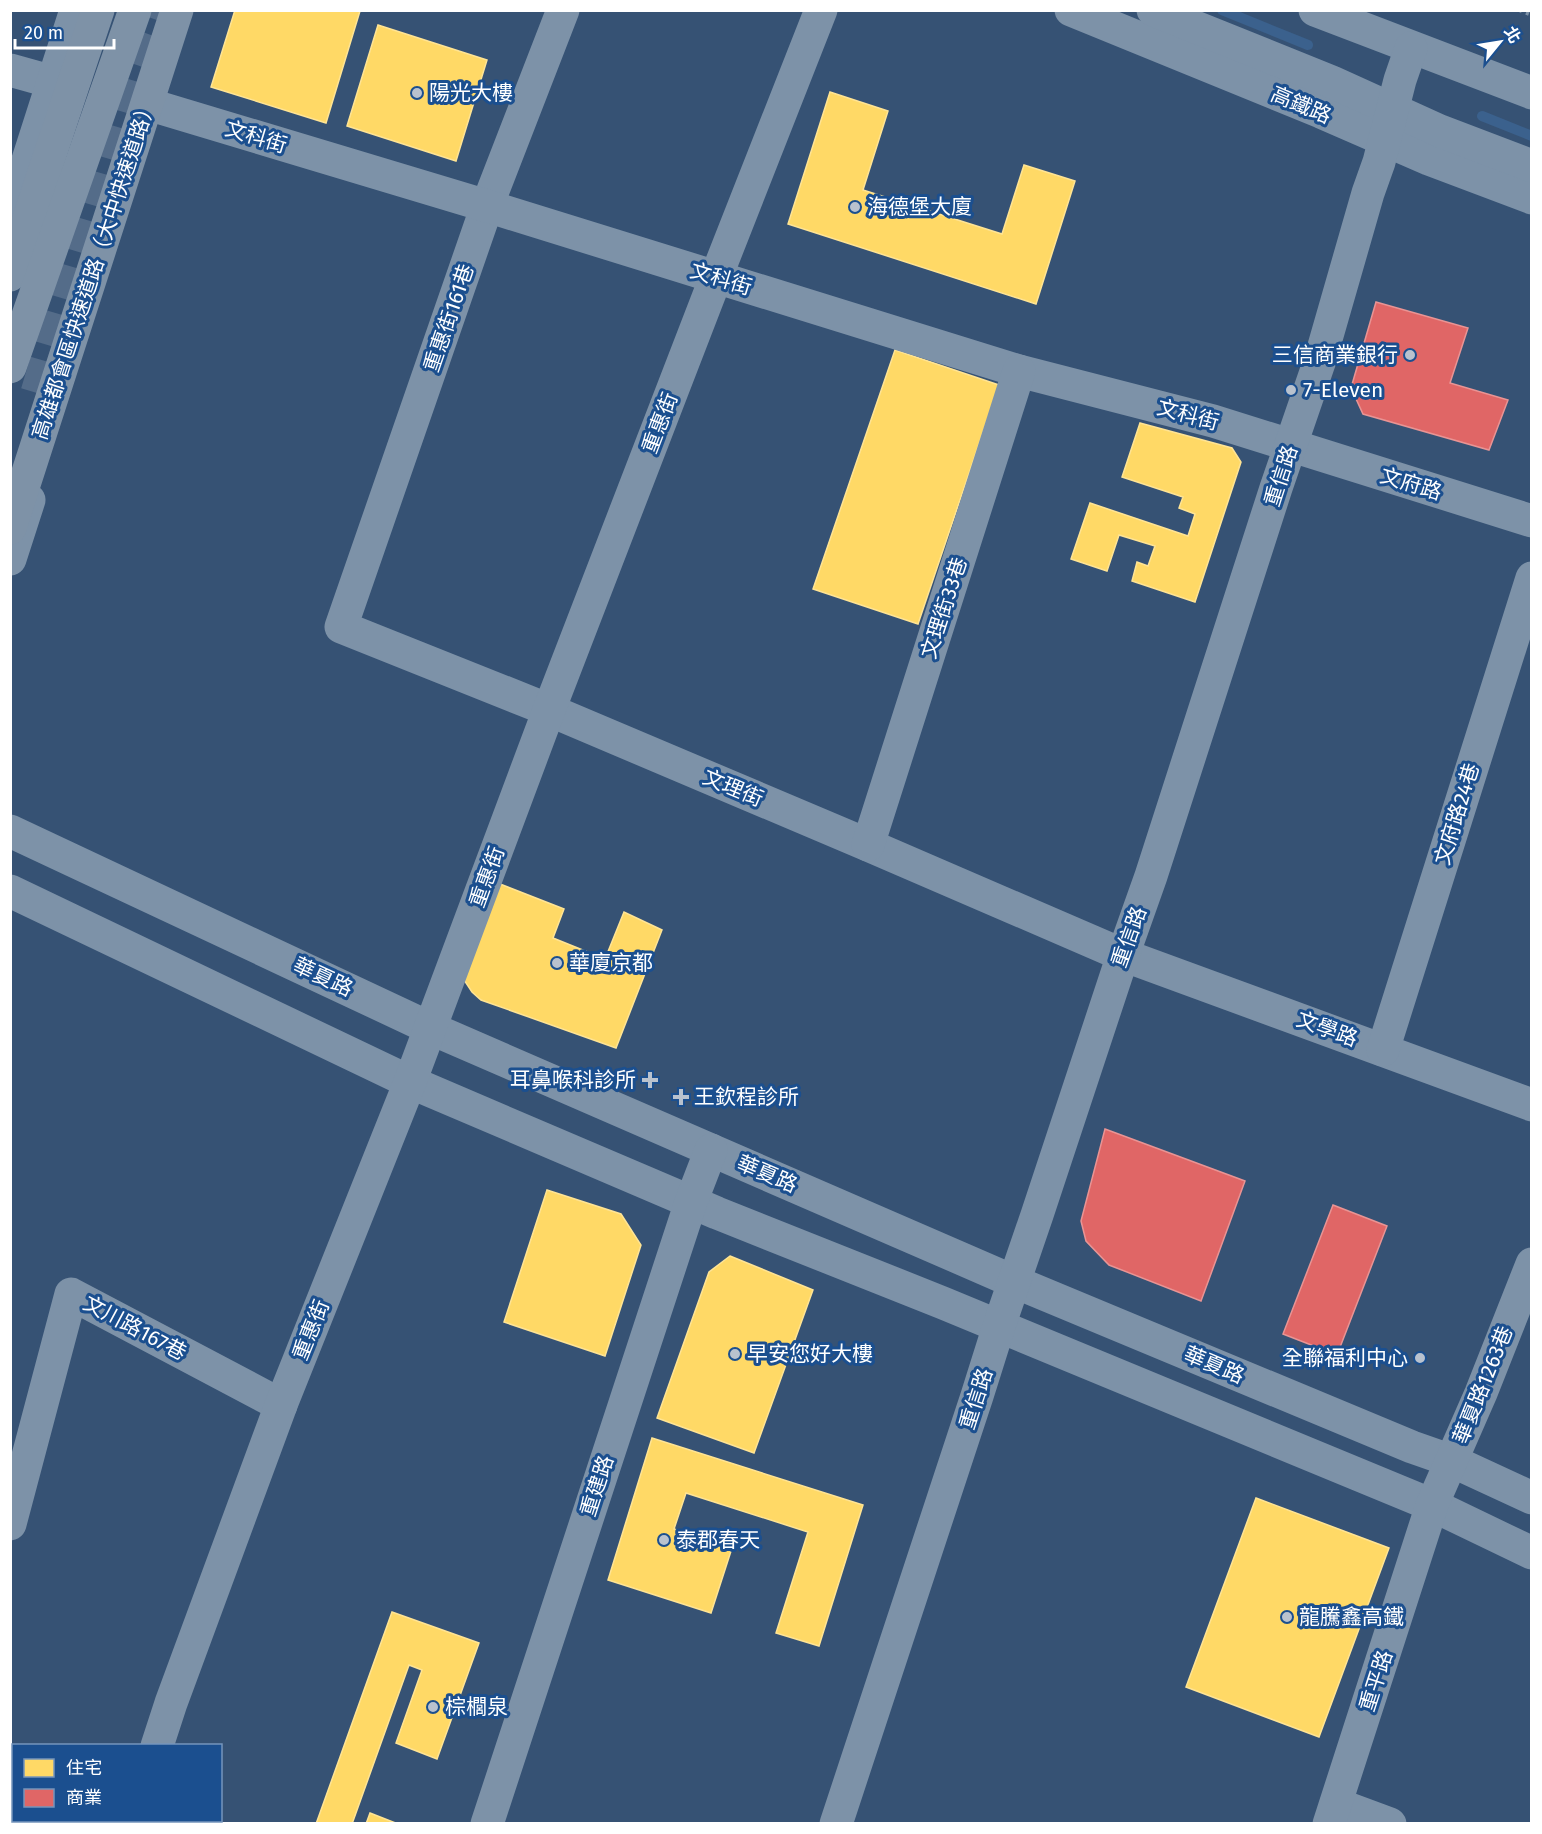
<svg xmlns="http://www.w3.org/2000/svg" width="1542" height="1834" viewBox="0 0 1542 1834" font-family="'Fira Sans','Noto Sans TC',sans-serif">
<rect width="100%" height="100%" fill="#365274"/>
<g fill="#ffd966" stroke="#ffe494" stroke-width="1.5">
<path d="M 235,10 L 360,11 L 326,123 L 211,87 Z"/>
<path d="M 378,25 L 487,60 L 456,161 L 347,126 Z"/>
<path d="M 830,92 L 888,111 L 863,190 L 1002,234 L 1024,165 L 1075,181 L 1036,304 L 788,224 Z"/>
<path d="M 895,350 L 999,385 L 918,624 L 813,589 Z"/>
<path d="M 1140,423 L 1232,448 L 1241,462 L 1195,602 L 1132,581 L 1137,562 L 1148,566 L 1155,546 L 1119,535 L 1107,571 L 1071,559 L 1090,503 L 1188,536 L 1195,514 L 1179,508 L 1183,497 L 1122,477 Z"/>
<path d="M 495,882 L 564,909 L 553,938 L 605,959 L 624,912 L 662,930 L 616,1048 L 481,1000 L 472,992 L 464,980 Z"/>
<path d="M 547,1190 L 621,1214 L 641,1245 L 605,1356 L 504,1322 Z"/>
<path d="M 730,1256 L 813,1290 L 754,1453 L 657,1418 L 709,1272 Z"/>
<path d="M 652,1438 L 863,1505 L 819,1646 L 776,1633 L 808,1532 L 686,1493 L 674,1529 L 732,1548 L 711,1613 L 608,1580 Z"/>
<path d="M 1256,1498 L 1389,1548 L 1319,1737 L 1186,1687 Z"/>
<path d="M 392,1612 L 479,1643 L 437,1759 L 396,1743 L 422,1670 L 409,1665 L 352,1824 L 316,1824 Z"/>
<path d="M 370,1813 L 398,1824 L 366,1824 Z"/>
</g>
<g fill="#e06666" stroke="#e99494" stroke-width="1.5">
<path d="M 1376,302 L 1468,328 L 1450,383 L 1508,400 L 1489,450 L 1363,414 L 1351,388 Z"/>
<path d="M 1105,1129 L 1245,1181 L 1201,1301 L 1109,1265 L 1086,1241 L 1081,1221 Z"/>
<path d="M 1333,1205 L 1387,1226 L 1337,1355 L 1283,1334 Z"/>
</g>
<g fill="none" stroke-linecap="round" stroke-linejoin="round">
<g stroke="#3b618d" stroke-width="10">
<path d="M 1222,10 L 1308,45"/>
<path d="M 1482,116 L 1532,136"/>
</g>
<path stroke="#546c89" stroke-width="33" stroke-dasharray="33 16" stroke-linecap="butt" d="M 37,393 L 133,69 L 154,10"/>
<path stroke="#7d92a8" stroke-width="4" stroke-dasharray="3 4.5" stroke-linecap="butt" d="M 1519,10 L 1532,15"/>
<g stroke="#7d92a8" stroke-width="33">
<path d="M 563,10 L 487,206 L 341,627 L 549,710 L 868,845 L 1123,955 L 1532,1105"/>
<path d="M 1071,10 L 1321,112 L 1429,159 L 1532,198"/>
<path d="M 1153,10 L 1332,82 L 1440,131 L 1532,166"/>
<path d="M 1315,10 L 1532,93"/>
<path d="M 10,70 L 53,82"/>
<path d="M 154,106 L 487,206 L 1019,371 L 1213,421 L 1532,521"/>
<path d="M 10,216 L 76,10"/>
<path d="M 10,559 L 29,500"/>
<path d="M 10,831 L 430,1028 L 1015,1282 L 1412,1447 L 1452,1461 L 1532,1498"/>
<path d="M 868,845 L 1019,371"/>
<path d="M 10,891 L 410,1082 L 717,1213 L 943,1303 L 1432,1505 L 1532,1553"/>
<path d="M 1383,1050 L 1532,578"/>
<path d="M 10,1524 L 71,1294 L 281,1405"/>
<path d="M 157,1746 L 171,1703 L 281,1405 L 410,1082 L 549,710 L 716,277 L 821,10"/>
<path d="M 1336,1804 L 1390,1824"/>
<path d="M 135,1824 L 135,1820"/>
<path d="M 487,1824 L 691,1202 L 711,1150"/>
<path d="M 836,1824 L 977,1396 L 999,1326 L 1037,1215 L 1123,955 L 1151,876 L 1276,488 L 1320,360 L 1368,193 L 1379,162 L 1400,80 L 1411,48"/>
<path d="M 1329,1824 L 1432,1505 L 1481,1393 L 1532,1264"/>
</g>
<g stroke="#7e92a7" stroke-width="33">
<path d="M 10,275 L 98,10"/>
<path d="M 10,367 L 135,10"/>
<path d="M 10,528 L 177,10"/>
</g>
</g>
<g fill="#b9c2ce" stroke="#1b4f8f" stroke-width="2">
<circle cx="417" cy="93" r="6"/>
<circle cx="855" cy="207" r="6"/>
<circle cx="1410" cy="355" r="6"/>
<circle cx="1291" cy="390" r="6"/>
<circle cx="557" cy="963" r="6"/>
<path d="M647 1071h6v6h6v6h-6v6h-6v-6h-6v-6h6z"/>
<path d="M678 1088h6v6h6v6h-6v6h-6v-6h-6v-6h6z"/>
<circle cx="735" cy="1354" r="6"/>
<circle cx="1420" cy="1358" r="6"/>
<circle cx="664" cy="1540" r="6"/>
<circle cx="1287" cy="1617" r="6"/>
<circle cx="433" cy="1707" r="6"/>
</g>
<g text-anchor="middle" stroke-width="6" stroke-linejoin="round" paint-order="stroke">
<g font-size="21" fill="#fff" stroke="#1b4f8f" text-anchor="start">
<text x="429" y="100">陽光大樓</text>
<text x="867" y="214">海德堡大廈</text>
<text x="1398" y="362" text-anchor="end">三信商業銀行</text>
<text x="1303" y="397">7-Eleven</text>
<text x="569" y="970">華廈京都</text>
<text x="636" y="1087" text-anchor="end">耳鼻喉科診所</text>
<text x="694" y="1104">王欽程診所</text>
<text x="747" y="1361">早安您好大樓</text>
<text x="1408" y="1365" text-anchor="end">全聯福利中心</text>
<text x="676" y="1547">泰郡春天</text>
<text x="1299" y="1624">龍騰鑫高鐵</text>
<text x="445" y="1714">棕櫚泉</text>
</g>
<g font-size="21" fill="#fff" stroke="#1b4f8f">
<text transform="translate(1301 105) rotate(23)" y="7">高鐵路</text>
<text transform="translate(256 137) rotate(17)" y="7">文科街</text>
<text transform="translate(94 269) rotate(-72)" y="7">高雄都會區快速道路（大中快速道路）</text>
<text transform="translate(721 279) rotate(17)" y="7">文科街</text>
<text transform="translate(449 318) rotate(-71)" y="7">重惠街161巷</text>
<text transform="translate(1188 415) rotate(15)" y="7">文科街</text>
<text transform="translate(660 423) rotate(-69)" y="7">重惠街</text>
<text transform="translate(1281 476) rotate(-72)" y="7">重信路</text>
<text transform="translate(1411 484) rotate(17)" y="7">文府路</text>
<text transform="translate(944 608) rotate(-72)" y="7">文理街33巷</text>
<text transform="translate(733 788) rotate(23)" y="7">文理街</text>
<text transform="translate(1457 814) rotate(-73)" y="7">文府路24巷</text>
<text transform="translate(487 877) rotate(-70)" y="7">重惠街</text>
<text transform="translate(1129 937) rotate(-70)" y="7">重信路</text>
<text transform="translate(323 977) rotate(25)" y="7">華夏路</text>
<text transform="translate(1327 1029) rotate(20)" y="7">文學路</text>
<text transform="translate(767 1174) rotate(23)" y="7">華夏路</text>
<text transform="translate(135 1328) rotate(28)" y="7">文川路167巷</text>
<text transform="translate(311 1330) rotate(-68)" y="7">重惠街</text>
<text transform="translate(1214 1365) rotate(23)" y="7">華夏路</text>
<text transform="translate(1483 1385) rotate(-68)" y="7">華夏路1263巷</text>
<text transform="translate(976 1399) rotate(-72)" y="7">重信路</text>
<text transform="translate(597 1486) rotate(-72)" y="7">重建路</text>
<text transform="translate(1376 1681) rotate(-72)" y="7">重平路</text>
</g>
</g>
<rect width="1542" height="1834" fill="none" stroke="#ffffff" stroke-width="24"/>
<rect x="12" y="1744" width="210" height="78" fill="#1b4f8f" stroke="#7695bc" stroke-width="1.5"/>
<rect x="24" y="1759" width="30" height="18" fill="#ffd966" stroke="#7695bc" stroke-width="1.5"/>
<text x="66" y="1774" font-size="18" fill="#ffffff">住宅</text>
<rect x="24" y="1789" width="30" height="18" fill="#e06666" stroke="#7695bc" stroke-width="1.5"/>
<text x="66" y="1804" font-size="18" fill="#ffffff">商業</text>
<g transform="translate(1500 42) rotate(60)" stroke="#1b4f8f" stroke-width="4.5" paint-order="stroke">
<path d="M0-4.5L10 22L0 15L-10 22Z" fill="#ffffff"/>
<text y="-9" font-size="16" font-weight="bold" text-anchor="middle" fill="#ffffff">北</text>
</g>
<path d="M15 39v9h99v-9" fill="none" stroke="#ffffff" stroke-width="3"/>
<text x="24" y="39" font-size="18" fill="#ffffff" stroke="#1b4f8f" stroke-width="4.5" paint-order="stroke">20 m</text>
</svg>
